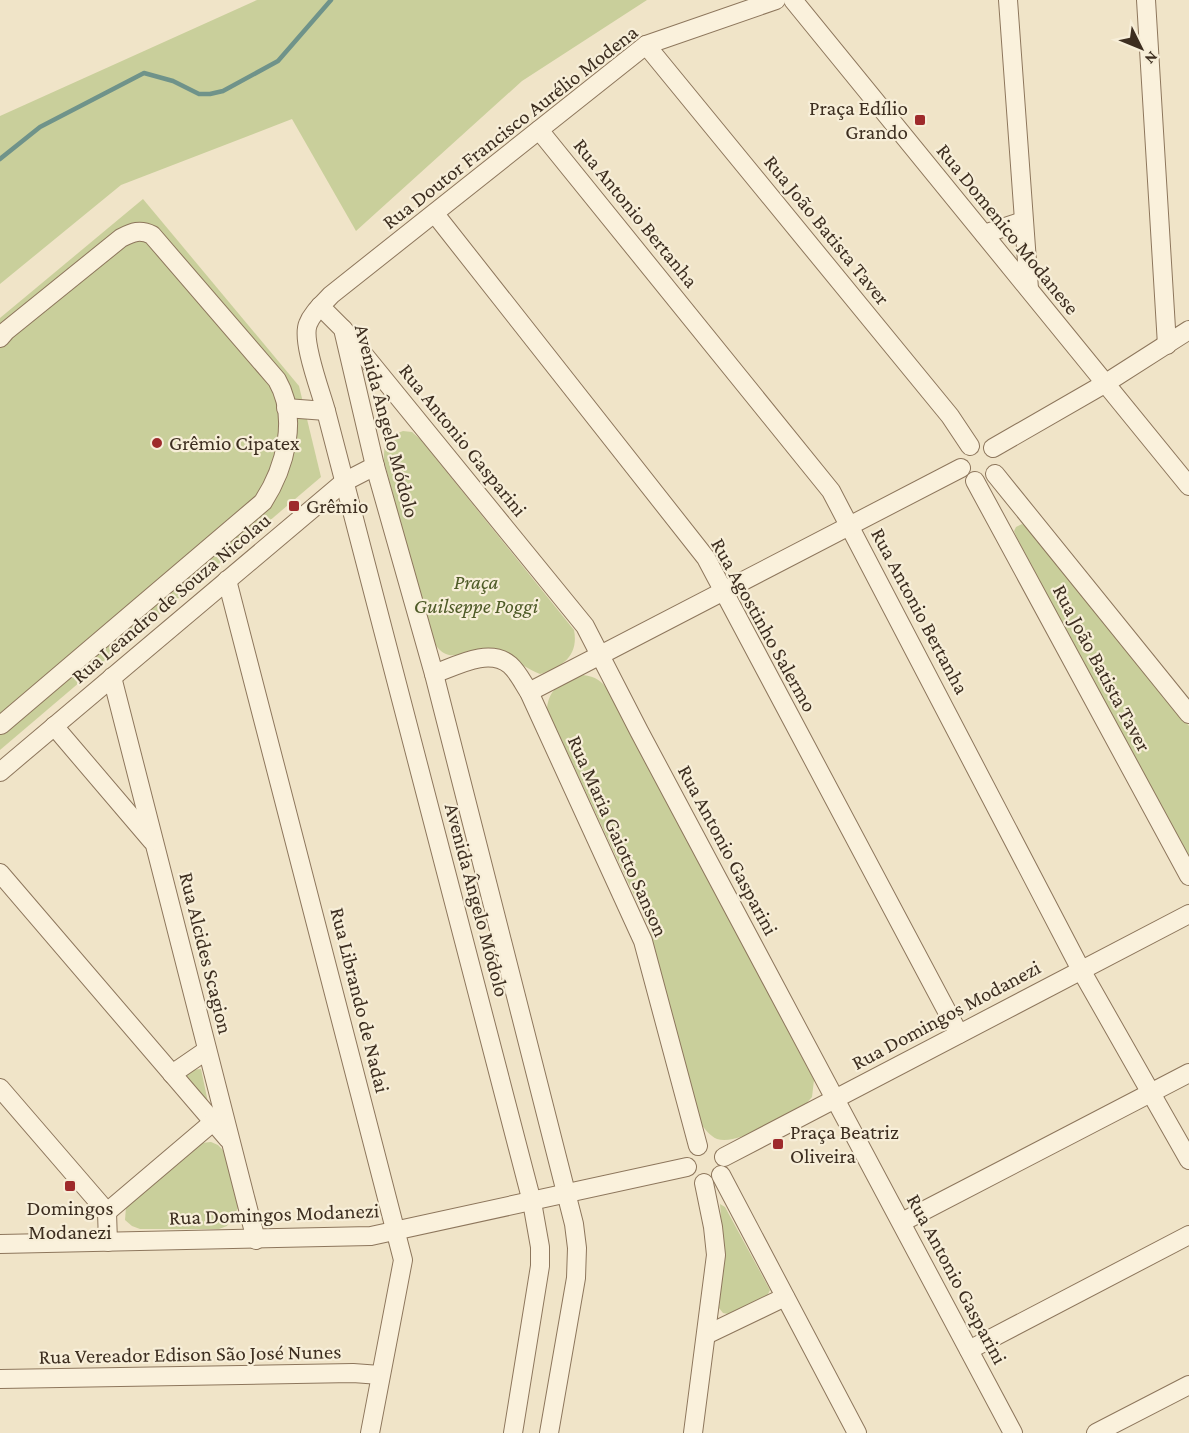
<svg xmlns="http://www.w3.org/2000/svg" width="1189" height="1433" viewBox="0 0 1189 1433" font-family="'Crimson Pro',serif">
<rect width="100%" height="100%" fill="#f0e4c8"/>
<g fill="#c9cf9b">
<path d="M 257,0 L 647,0 L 522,81 L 356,231 L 292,119 L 121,185 L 0,284 L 0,116 Z"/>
<path d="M 143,199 L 299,386 L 321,477 L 0,750 L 0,318 Z"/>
<path d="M 403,431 L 412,432 L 421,440 L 574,630 C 579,656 562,667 540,674 C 524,668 510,655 494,650 C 469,642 450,673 432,639 L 384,461 C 384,442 385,438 403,431 Z"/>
<path d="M 1022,524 L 1027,527 L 1189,726 L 1189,864 L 1017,538 L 1014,531 L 1016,527 Z"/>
<path d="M 583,675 C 596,677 601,680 609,691 L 814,1080 L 812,1097 L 805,1105 C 786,1115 738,1146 717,1139 C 710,1136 705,1129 700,1123 L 649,927 L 547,709 C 549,686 564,682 583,675 Z"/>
<path d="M 201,1069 L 209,1107 L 182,1080 L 190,1070 Z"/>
<path d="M 211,1142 L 218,1145 L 224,1151 L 238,1208 L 227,1226 L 219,1229 L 140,1229 L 132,1226 L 125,1220 L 126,1207 L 201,1143 Z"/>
<path d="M 720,1204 L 725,1207 L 770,1290 L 767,1296 L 728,1314 L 723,1313 L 719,1308 L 724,1255 Z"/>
</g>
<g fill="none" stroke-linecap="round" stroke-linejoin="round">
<path stroke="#6f938a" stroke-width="4.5" d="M 0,159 L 40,127 L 144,73 L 173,81 L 199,94 L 210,94 L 223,91 L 278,61 L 331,0"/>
<g stroke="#8d765c" stroke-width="20">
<g id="minor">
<path d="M 793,0 L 1189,486"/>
<path d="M 1008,0 L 1029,289"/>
<path d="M 1146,0 L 1167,345"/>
<path d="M 646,45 L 950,416 L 970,446"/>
<path d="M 539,130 L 831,491 L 1081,970 L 1189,1160"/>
<path d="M 435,214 L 706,558 L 959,1034"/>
<path d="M 984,234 L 1023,221"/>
<path d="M 320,306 L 343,329 L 375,466 L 434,674 L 574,1224 L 577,1248 L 576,1278 L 549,1433"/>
<path d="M 343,329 L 585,626 L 639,731 L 1013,1433"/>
<path d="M 0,338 L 6,331 L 121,238 C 133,232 140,229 152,235 L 277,380 C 299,418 285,468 263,502 L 1,725"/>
<path d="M 286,408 L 326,411"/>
<path d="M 993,448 L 1106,383 L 1189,330"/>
<path d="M 995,474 L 1189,714"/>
<path d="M 975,481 L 1189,876"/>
<path d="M 227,580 L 403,1260 L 370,1433"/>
<path d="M 434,674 C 456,666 489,647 510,665 C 518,672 523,683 529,692 L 643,941 L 698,1146"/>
<path d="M 112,677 L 256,1240"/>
<path d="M 529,692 L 961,468"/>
<path d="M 54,726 L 152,841"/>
<path d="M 0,772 L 344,482 L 375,466"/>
<path d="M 0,873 L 228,1139"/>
<path d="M 172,1074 L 207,1050"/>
<path d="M 0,1088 L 107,1212 L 108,1242"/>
<path d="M 724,1157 L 1189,914"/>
<path d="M 721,1175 L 857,1433"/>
<path d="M 107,1212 L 213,1122"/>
<path d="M 902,1222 L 1189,1073"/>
<path d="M 0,1244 L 371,1236 L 687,1167"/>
<path d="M 706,1335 L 785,1297"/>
<path d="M 969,1350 L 1189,1235"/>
<path d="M 0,1379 L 353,1373 L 380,1375"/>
<path d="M 513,1433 L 540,1266 L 540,1247 L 532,1202 L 326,411 C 321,392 301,341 308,324 C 312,313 323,304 331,295 L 646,45 L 776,0"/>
<path d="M 693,1433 L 716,1255 L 713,1227 L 704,1183"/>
<path d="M 1096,1433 L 1189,1385"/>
</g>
</g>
<use href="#minor" stroke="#faf1dc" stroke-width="18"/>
</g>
<g fill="#9e2a2b" stroke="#f7eed8" stroke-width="2">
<rect x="914" y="114" width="12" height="12" rx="3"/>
<circle cx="157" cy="443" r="6"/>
<rect x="288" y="500" width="12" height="12" rx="3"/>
<rect x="772" y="1138" width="12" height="12" rx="3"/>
<rect x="64" y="1180" width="12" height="12" rx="3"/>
</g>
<g text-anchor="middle" stroke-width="4.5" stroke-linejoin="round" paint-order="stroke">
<g font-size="21" fill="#3d2e20" stroke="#f7eed8" text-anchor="start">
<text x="908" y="115" text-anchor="end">Praça Edílio<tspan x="908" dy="24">Grando</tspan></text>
<text x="169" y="450">Grêmio Cipatex</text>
<text x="306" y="513">Grêmio</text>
<text x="790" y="1139">Praça Beatriz<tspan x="790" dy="24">Oliveira</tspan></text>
<text x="70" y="1215" text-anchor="middle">Domingos<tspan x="70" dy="24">Modanezi</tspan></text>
</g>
<g font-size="21" fill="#3d2e20" stroke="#f7eed8">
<text transform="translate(510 127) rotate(-38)" y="7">Rua Doutor Francisco Aurélio Modena</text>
<text transform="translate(636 213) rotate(51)" y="7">Rua Antonio Bertanha</text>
<text transform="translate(1008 229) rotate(51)" y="7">Rua Domenico Modanese</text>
<text transform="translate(827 230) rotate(51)" y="7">Rua João Batista Taver</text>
<text transform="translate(387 421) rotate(75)" y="7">Avenida Ângelo Módolo</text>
<text transform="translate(463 440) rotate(51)" y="7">Rua Antonio Gasparini</text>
<text transform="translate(171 598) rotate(-40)" y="7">Rua Leandro de Souza Nicolau</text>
<text transform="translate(920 611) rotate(62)" y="7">Rua Antonio Bertanha</text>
<text transform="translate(764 625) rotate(61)" y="7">Rua Agostinho Salermo</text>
<text transform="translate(1102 668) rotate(62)" y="7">Rua João Batista Taver</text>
<text transform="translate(618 836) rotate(66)" y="7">Rua Maria Gaiotto Sanson</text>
<text transform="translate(728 850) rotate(62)" y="7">Rua Antonio Gasparini</text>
<text transform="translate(477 900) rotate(75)" y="7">Avenida Ângelo Módolo</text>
<text transform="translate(206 953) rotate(76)" y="7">Rua Alcides Scagion</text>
<text transform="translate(360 1000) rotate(76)" y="7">Rua Librando de Nadai</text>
<text transform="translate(946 1015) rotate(-28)" y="7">Rua Domingos Modanezi</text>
<text transform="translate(274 1214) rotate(-2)" y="7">Rua Domingos Modanezi</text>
<text transform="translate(957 1279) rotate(62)" y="7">Rua Antonio Gasparini</text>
<text transform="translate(190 1354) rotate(-1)" y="7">Rua Vereador Edison São José Nunes</text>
</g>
<g font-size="21" font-style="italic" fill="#4d5a26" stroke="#f7eed8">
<text x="476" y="589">Praça<tspan x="476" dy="24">Guilseppe Poggi</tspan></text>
</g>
</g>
<g transform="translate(1141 48) rotate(133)" stroke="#f7eed8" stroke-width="4.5" paint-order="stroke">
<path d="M0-4.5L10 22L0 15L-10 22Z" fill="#3d2e20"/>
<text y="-9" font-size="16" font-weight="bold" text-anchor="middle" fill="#3d2e20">N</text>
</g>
</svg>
